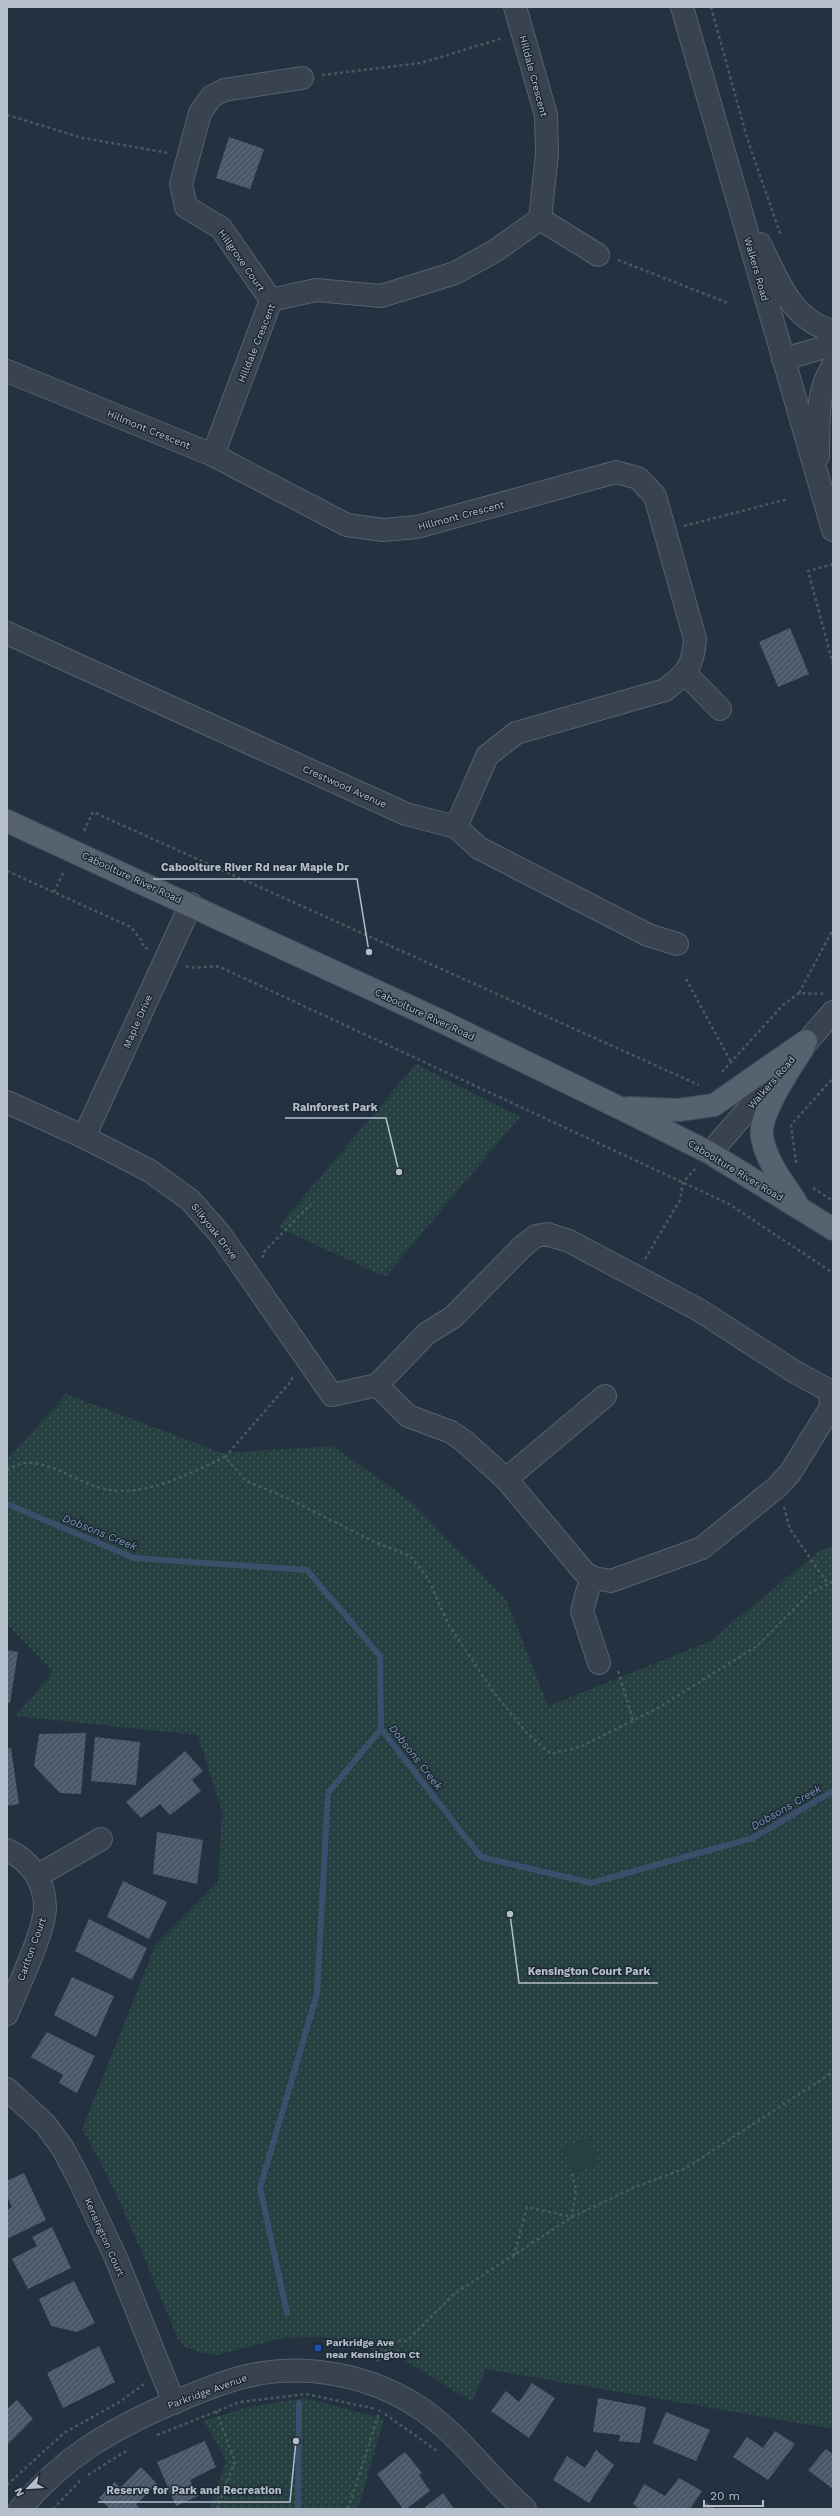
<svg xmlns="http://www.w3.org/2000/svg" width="840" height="2516" viewBox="0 0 840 2516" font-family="'Work Sans',sans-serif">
<defs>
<pattern id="park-dots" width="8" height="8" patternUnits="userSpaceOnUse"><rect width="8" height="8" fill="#263f41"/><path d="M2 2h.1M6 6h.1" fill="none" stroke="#43595b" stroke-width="1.8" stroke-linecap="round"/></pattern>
<pattern id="building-hatch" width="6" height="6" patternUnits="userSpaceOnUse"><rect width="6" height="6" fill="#4a586a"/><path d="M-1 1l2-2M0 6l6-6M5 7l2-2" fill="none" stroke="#626e7e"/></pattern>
</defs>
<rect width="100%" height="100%" fill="#243141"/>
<g fill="url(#park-dots)">
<path d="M 416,1064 L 520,1117 L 385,1277 L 278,1227 Z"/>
<path d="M 66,1394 L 222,1453 L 333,1446 L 413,1503 L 507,1601 L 548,1706 L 710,1641 L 818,1552 L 833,1545 L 833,2429 L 486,2369 L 472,2402 L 399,2357 L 325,2337 L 283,2338 L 218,2355 L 201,2353 L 185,2347 L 177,2337 C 148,2267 120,2195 82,2129 L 155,1946 L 218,1882 L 222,1812 L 198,1735 L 16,1716 L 53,1671 L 7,1624 L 7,1460 Z"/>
<path d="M 305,2398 L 384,2419 L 358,2509 L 209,2509 L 226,2461 L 204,2421 L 248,2407 Z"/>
</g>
<path fill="#263f41" d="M 589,2138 L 599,2164 L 572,2174 L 563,2148 Z"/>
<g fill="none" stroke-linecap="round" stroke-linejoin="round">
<g stroke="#394f6a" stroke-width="6">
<path d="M 7,1504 L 134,1558 L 307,1570 L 380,1656 L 381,1729 L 481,1857 L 591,1883 L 753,1838 L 833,1791"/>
<path d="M 287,2313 L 260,2188 L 317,1994 L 328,1793 L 381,1729"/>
<path d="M 298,2509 L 299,2403"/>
</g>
</g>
<g fill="url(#building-hatch)">
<path d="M 229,137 L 264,149 L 250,189 L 216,178 Z"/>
<path d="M 790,628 L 809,674 L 778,687 L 759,642 Z"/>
<path d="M 7,1650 L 18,1652 L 10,1703 L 7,1703 Z"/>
<path d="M 86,1733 L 81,1794 L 60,1793 L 34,1766 L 39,1734 Z"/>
<path d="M 95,1737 L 140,1742 L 136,1785 L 91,1781 Z"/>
<path d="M 11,1748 L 19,1804 L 7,1806 L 7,1749 Z"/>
<path d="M 185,1751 L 203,1771 L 192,1780 L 201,1791 L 170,1815 L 160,1804 L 141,1818 L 126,1802 Z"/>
<path d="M 157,1832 L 203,1840 L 197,1884 L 153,1874 Z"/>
<path d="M 123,1881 L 167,1902 L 149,1939 L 107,1917 Z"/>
<path d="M 89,1919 L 147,1948 L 132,1980 L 75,1951 Z"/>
<path d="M 72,1977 L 114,1996 L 96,2037 L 54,2015 Z"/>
<path d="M 47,2032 L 95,2056 L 77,2093 L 59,2083 L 63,2075 L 31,2057 Z"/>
<path d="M 24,2173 L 46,2220 L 7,2239 L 7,2210 L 12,2207 L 7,2196 L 7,2181 Z"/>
<path d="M 52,2227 L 71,2268 L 28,2289 L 12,2259 L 37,2246 L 32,2237 Z"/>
<path d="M 74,2281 L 95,2323 L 77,2332 L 51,2326 L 39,2299 Z"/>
<path d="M 99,2346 L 115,2382 L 63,2408 L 47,2373 Z"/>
<path d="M 532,2383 L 555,2398 L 529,2438 L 491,2411 L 506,2391 L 519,2402 Z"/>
<path d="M 598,2398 L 646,2407 L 640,2443 L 619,2441 L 620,2435 L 593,2432 Z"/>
<path d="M 17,2400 L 33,2419 L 7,2445 L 7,2409 Z"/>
<path d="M 666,2412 L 710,2430 L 696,2461 L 653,2443 Z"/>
<path d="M 775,2431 L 795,2444 L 768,2480 L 733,2457 L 747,2437 L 763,2448 Z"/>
<path d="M 205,2441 L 216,2467 L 190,2480 L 198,2496 L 176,2506 L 157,2462 Z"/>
<path d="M 826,2449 L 833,2454 L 833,2489 L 808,2470 Z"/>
<path d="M 596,2450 L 614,2465 L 589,2503 L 553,2480 L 567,2456 L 585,2468 Z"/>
<path d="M 405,2452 L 422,2473 L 419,2475 L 430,2491 L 406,2509 L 403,2509 L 377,2474 Z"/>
<path d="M 141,2467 L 157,2484 L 136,2504 L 140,2509 L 110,2509 L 99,2498 L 115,2482 L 120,2488 Z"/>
<path d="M 679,2478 L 702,2491 L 690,2509 L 640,2509 L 633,2504 L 644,2484 L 665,2496 Z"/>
<path d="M 443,2493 L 454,2509 L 423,2509 Z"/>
<path d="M 706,2503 L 716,2509 L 702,2509 Z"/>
</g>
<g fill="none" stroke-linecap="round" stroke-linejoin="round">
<g stroke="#56616e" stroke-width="24">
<g id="minor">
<path d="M 682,7 L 833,530"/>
<path d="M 540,219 L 598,255"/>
<path d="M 760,244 C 778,280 791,320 833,331"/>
<path d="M 271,300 L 221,228 L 186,207 L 181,184 L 200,113 L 211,97 L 224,90 L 302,78"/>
<path d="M 783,359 L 833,345"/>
<path d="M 7,371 L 213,455 L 347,525 L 383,530 L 417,527 L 616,472 L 638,478 L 655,496 L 695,639 C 693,667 687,673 665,690 L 516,733 L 487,756 L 456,827"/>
<path d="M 213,455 L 271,300 L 316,290 L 381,296 L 455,273 L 495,251 L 540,219 L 547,154 L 546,115 L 515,7"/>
<path d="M 818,456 C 819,425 815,393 833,366"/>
<path d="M 7,633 L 406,814 L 456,827 L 479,848 L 648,935 L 677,944"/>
<path d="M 686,674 L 720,709"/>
<path d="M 7,1102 L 84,1137 L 150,1171 L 190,1200 L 220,1234 L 332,1395 L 377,1385"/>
<path d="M 84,1137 L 191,904"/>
<path d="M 710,1153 L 833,1012"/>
<path d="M 547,1234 L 569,1241 L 699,1310 L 795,1372 L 830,1391 L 831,1407 L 790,1473 L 777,1487 L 702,1548 L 611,1581 L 594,1578 L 585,1573 L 506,1479 L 464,1441 L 451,1432 L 408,1416 L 377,1385 L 426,1334 L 453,1317 L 523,1246 L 536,1236 Z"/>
<path d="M 506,1479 L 605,1396"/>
<path d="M 594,1578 L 588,1589 L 582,1611 L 599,1663"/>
<path d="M 7,1850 C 30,1860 45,1882 45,1907 C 45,1931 17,1989 7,2014"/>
<path d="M 37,1876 L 101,1839"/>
<path d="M 7,2089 L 45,2124 L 62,2147 L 77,2175 L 116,2258 L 174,2403"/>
<path d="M 20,2509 C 64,2457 108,2431 170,2404 C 196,2393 224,2381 252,2375 C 309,2363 372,2376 420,2408 C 460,2435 488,2477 525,2509"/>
</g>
</g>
<g stroke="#424c59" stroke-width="24">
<g id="major">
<path d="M 7,821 L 443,1022 L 620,1108 L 710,1153 L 833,1229"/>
<path d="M 628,1108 L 679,1110 L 714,1105 L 806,1041"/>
<path d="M 796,1202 C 783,1182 766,1161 762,1137 C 758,1114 791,1068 803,1048"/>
</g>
</g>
<g stroke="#445c5e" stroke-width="2.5" stroke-dasharray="3 3" stroke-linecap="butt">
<path d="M 711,7 L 747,138 L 781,236"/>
<path d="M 322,75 L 421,63 L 503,38"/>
<path d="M 7,115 L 83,138 L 168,153"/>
<path d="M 618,260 L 728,303"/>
<path d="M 684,526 L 788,499"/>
<path d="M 833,564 L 808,571 L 833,664"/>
<path d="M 84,831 L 93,812 L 699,1085"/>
<path d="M 7,871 L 131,927 L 142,941 L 143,947 L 148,949"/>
<path d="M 54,892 L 64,871"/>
<path d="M 186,966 C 194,970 209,965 220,967 L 729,1204 L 833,1273"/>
<path d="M 686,979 L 731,1062"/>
<path d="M 799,993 L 833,929"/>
<path d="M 722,1072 L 783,1005 L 799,993 L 824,994"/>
<path d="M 796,1163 L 791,1125 L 833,1078"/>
<path d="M 813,1188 L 833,1201"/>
<path d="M 263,1258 L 263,1253 L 311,1204"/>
<path d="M 645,1259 L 680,1200 L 683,1182 L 695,1169"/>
<path d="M 225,1457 L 292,1380 L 291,1374"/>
<path d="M 7,1470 C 12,1468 19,1463 24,1463 C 52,1461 78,1483 105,1489 C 146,1498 190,1473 225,1457 L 246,1481 L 285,1497 L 377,1543 L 410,1556 L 428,1578 L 448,1624 L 495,1694 L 526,1732 L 551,1754 L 582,1746 L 658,1708 L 757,1646 L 811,1592 L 833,1582"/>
<path d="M 784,1507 L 790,1529 L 828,1584"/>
<path d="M 618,1671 L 633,1720"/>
<path d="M 514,2256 L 527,2207 L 572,2217 L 576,2189 L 572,2174"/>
<path d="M 377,2361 L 395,2341 L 407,2341 L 454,2294 L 572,2217 L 633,2188 L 686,2168 L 833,2072"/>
<path d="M 216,2411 L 235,2461 L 217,2509"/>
<path d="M 385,2414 L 437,2451"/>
<path d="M 157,2435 L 240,2402 L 306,2394 L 376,2409"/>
<path d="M 88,2475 L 126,2451"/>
<path d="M 7,2485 L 64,2433 L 121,2401 L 144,2384"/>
<path d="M 53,2509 L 81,2480"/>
<path d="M 348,2509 L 380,2410"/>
</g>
<use href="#minor" stroke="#394350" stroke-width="22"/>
<use href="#major" stroke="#576270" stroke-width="22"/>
</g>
<rect fill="#1a4fb4" stroke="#1d2835" stroke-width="1.5" x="314" y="2344" width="8" height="8" rx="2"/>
<g text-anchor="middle" stroke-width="3" stroke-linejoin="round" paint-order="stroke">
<g font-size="10" fill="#b5becb" stroke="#1d2835">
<text transform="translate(534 76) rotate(75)" y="4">Hilldale Crescent</text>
<text transform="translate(242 260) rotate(55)" y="4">Hillgrove Court</text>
<text transform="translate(757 269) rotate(74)" y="4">Walkers Road</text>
<text transform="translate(256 343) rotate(-68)" y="4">Hilldale Crescent</text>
<text transform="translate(149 429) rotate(22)" y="4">Hillmont Crescent</text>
<text transform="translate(461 515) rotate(-15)" y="4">Hillmont Crescent</text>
<text transform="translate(345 786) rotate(24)" y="4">Crestwood Avenue</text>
<text transform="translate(132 877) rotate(25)" y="4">Caboolture River Road</text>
<text transform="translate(425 1014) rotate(25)" y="4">Caboolture River Road</text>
<text transform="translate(137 1021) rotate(-66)" y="4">Maple Drive</text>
<text transform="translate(771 1082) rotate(-49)" y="4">Walkers Road</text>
<text transform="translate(736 1170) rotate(31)" y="4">Caboolture River Road</text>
<text transform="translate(215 1231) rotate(52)" y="4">Silkyoak Drive</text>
<text transform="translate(31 1949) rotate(-70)" y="4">Carlton Court</text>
<text transform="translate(105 2237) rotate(66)" y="4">Kensington Court</text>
<text transform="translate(207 2391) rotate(-20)" y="4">Parkridge Avenue</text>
</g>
<g font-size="10" font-weight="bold" fill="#b5becb" stroke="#1d2835" text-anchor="start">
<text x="326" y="2346">Parkridge Ave<tspan x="326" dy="12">near Kensington Ct</tspan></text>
</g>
<g font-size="11" font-style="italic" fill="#7c95b3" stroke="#1d2835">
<text transform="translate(100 1532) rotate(22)" y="4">Dobsons Creek</text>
<text transform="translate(416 1757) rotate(52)" y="4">Dobsons Creek</text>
<text transform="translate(786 1807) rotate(-30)" y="4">Dobsons Creek</text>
</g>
</g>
<path fill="none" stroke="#b5becb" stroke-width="1.5" d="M369 952L357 879H153M399 1172L386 1118H285M510 1914L519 1983H658M296 2441L290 2502H98"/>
<g fill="#b5becb" stroke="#1d2835" stroke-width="1.5">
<circle cx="369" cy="952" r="4"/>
<circle cx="399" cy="1172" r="4"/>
<circle cx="510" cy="1914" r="4"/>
<circle cx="296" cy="2441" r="4"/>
</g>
<g font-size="11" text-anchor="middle" font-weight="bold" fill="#b5becb" stroke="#1d2835" stroke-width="3" stroke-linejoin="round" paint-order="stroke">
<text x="255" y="871">Caboolture River Rd near Maple Dr</text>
<text x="335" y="1111">Rainforest Park</text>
<text x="589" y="1975">Kensington Court Park</text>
<text x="194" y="2494">Reserve for Park and Recreation</text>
</g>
<rect width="840" height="2516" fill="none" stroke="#b5becb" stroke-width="16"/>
<g transform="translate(28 2488) rotate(245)" stroke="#1d2835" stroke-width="3" paint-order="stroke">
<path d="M0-3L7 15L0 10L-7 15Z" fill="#b5becb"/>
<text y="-6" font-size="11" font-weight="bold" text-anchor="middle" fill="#b5becb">N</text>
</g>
<path d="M704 2500v6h59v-6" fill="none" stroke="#b5becb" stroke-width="2"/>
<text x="710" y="2500" font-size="12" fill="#b5becb" stroke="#1d2835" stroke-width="3" paint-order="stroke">20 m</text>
</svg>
